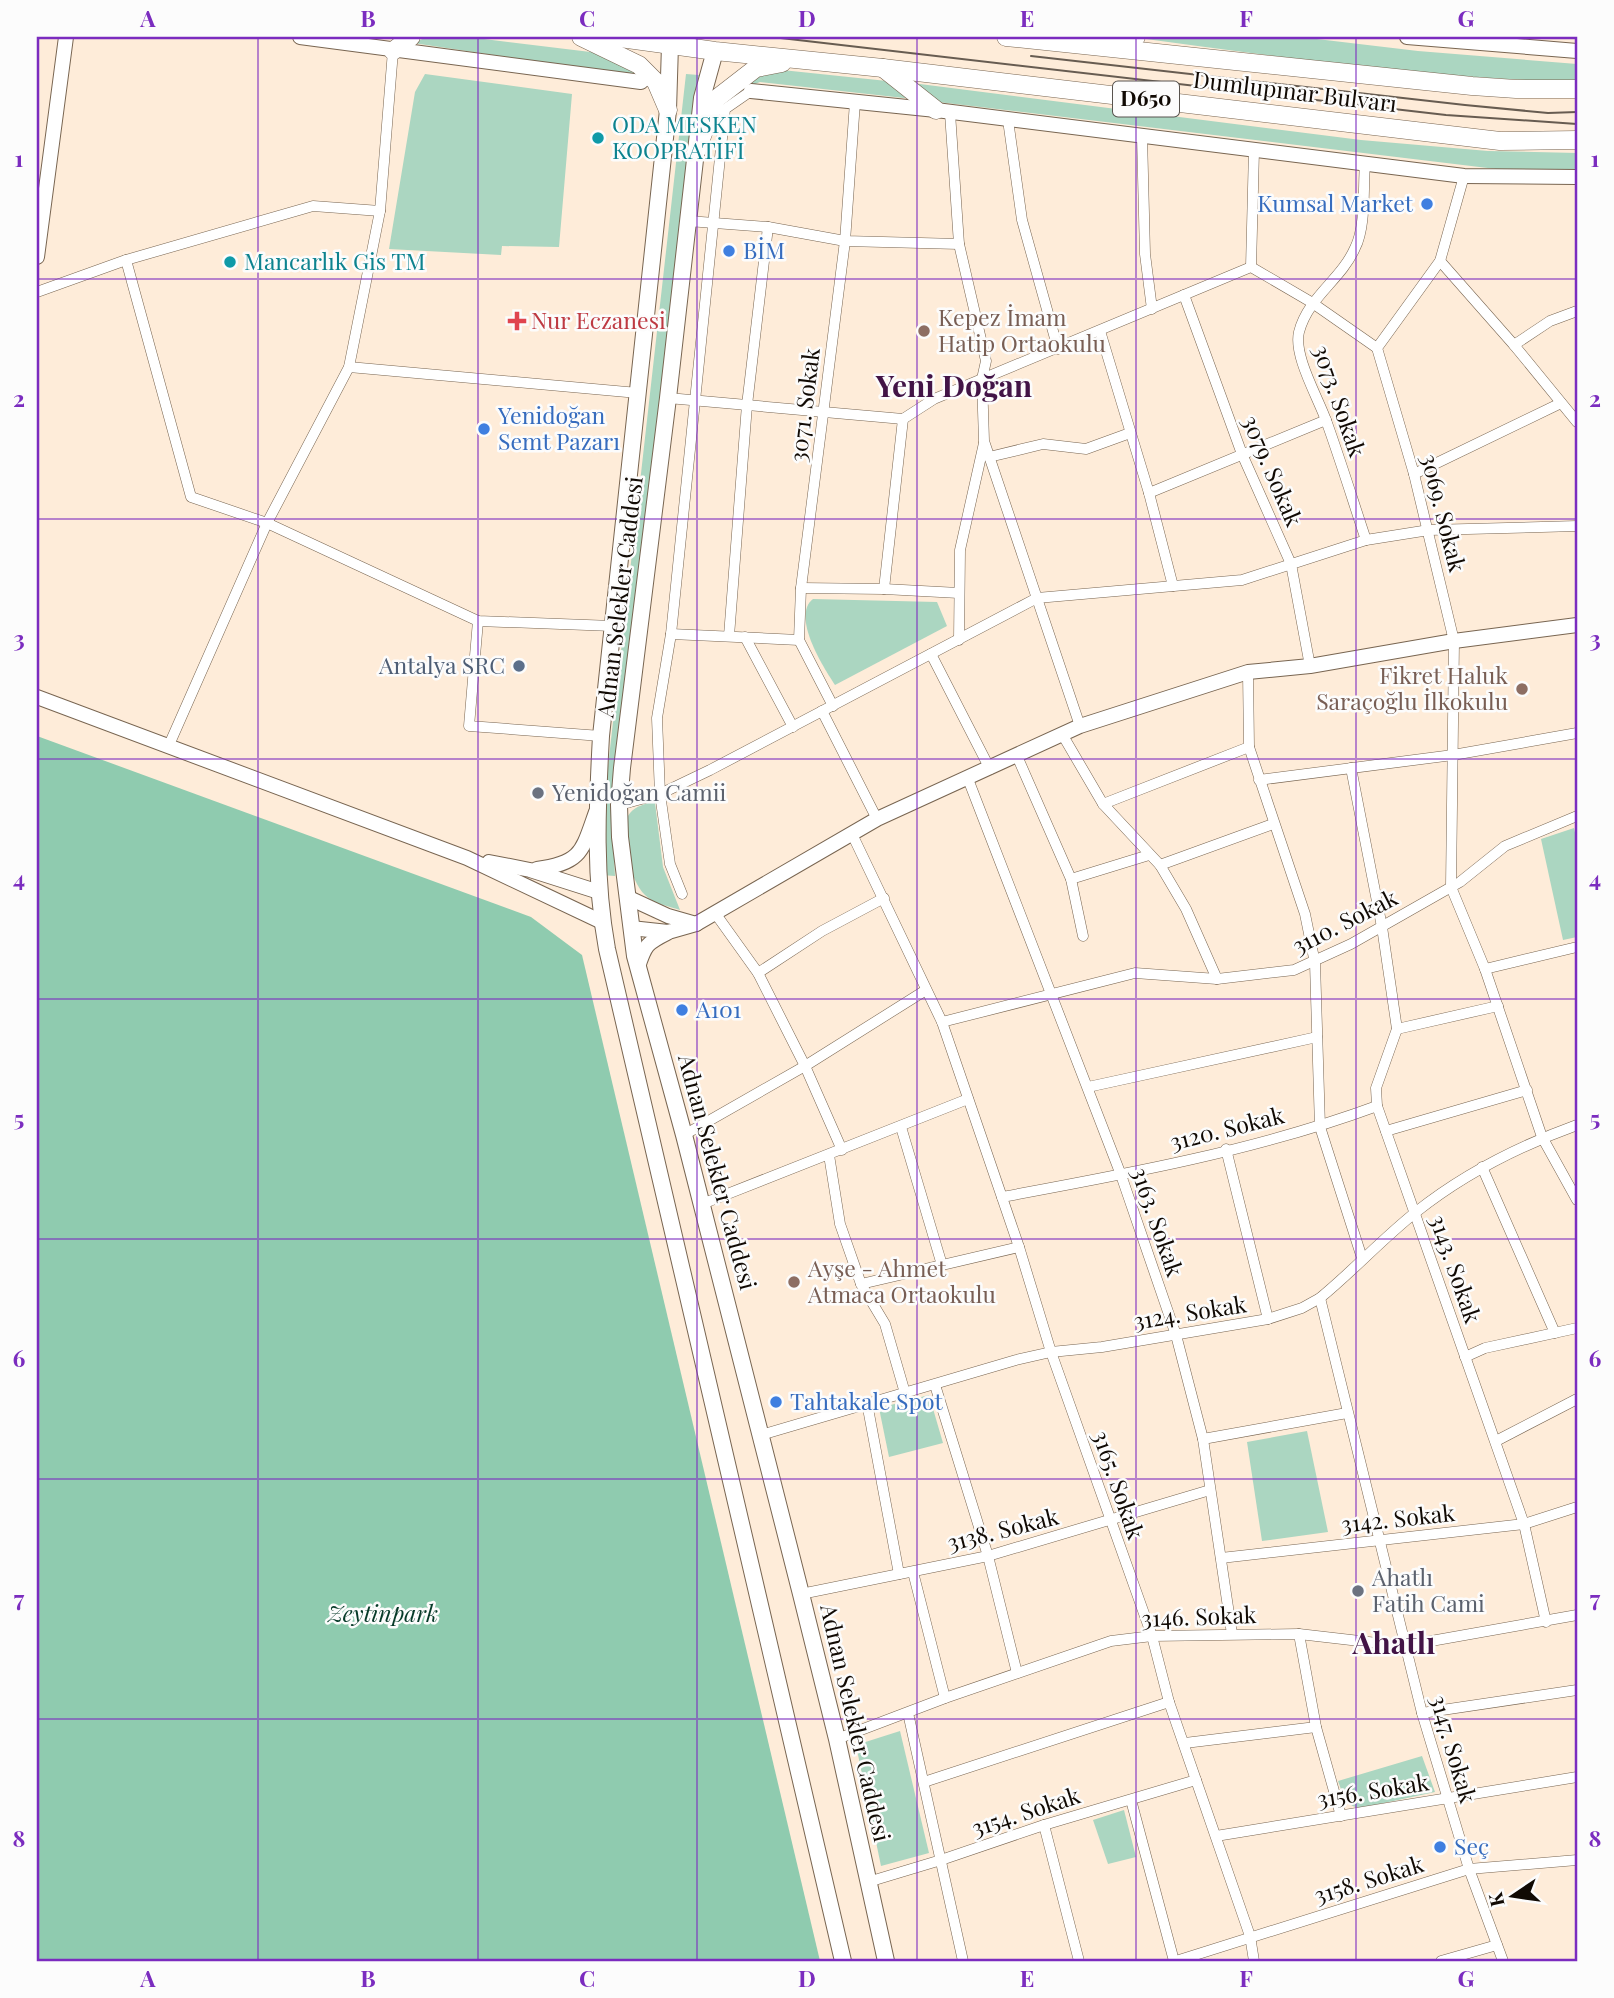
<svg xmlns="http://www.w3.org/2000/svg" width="1614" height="1998" viewBox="0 0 1614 1998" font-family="'Playfair Display',serif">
<rect width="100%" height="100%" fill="#feecd9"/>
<g fill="#abd6c1">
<path d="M 427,37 L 468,37 L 607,54 L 639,72 L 635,76 L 413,43 Z"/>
<path d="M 1131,37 L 1300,37 L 1418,51 L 1577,64 L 1577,82 C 1427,78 1280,57 1131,37 Z"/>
<path d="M 782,70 L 887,81 L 913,99 L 760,82 L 745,88 L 757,73 Z"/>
<path d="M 425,74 L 572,94 L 559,247 L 502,246 L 501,255 L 389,249 L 415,92 Z"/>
<path d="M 686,74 L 699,75 L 611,804 L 615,876 L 601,875 L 604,802 Z"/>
<path d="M 912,83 L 1361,140 L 1488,151 L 1577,153 L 1577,169 L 1496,169 L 938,102 Z"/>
<path d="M 813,599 L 937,602 L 947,626 L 835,685 C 823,667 791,616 813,599 Z"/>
<path d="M 651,802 L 655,803 L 663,867 L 680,910 C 668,906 654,904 645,895 C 630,881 619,834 628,816 C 633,807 642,805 651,802 Z"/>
<path d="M 1574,828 L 1577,842 L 1577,937 L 1563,940 L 1541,839 Z"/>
<path d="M 929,1395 L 943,1443 L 889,1457 L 879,1408 Z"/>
<path d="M 1307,1431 L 1328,1532 L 1262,1541 L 1247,1442 Z"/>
<path d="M 900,1731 L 929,1853 L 881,1866 L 856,1745 Z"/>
<path d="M 1422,1756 L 1435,1792 L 1361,1808 C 1345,1807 1343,1794 1338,1781 Z"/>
<path d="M 1124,1810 L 1136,1857 L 1108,1864 L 1093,1820 Z"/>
</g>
<path fill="#8fcbaf" d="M 37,736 L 531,917 L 582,955 L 820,1961 L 37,1961 Z"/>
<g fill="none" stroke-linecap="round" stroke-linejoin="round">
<g stroke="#786551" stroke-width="11">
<g id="street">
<path d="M 950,113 L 959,244 L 986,361 L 982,379 L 984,441 L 1080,726"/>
<path d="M 1008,120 L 1022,220 L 1058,349"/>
<path d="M 1142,136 L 1145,254 L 1152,309"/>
<path d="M 1365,163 C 1363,188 1366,227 1355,248 C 1341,280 1308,297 1299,332 C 1293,356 1319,399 1327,423 C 1341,462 1353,501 1366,540"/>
<path d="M 1464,176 L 1440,261 L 1377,348 L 1414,474 L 1454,641 L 1451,887 L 1485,969 L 1542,1137 L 1577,1200"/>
<path d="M 688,221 L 768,227 L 845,241 L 959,244"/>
<path d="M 126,260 L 191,497 L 267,523 L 478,621 L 613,626"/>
<path d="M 1440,261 L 1514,345 L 1577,422"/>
<path d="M 1251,267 L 1254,150"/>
<path d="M 37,292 L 126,260 L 313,206 L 380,211"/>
<path d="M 1184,295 L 1242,454 L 1291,564 L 1310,666"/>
<path d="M 1100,331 L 1149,493 L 1173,586"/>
<path d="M 1514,345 L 1550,321 L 1577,311"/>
<path d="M 349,367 L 638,393"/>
<path d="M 668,398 L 903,419 L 934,399 L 1251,267 L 1311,302 L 1377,348"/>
<path d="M 989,457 L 1043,444 L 1086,449 L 1130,433"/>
<path d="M 1414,474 L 1561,403"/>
<path d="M 1149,493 L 1326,420"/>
<path d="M 801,588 L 884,589 L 959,593"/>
<path d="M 884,589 L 903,419"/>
<path d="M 478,621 L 469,726 L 601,736"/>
<path d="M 671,634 L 799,640"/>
<path d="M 729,636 L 747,405 L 768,227"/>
<path d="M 745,637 L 793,727"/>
<path d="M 959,640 L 960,550 L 984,443"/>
<path d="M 931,654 L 990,769"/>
<path d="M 1248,672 L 1249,747 L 1305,914 L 1315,963 L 1320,1127 L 1362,1258"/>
<path d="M 833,706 L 799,640 L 801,588 L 845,241 L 855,102"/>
<path d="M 822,711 L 877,819"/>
<path d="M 1062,734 L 1103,804 L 1160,865 L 1186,909 L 1217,979"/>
<path d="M 169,745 L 267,523 L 349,367 L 380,211 L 393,51"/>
<path d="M 1017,756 L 1071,879 L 1083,936"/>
<path d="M 1351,768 L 1382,927 L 1397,1029 L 1376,1088 L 1377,1106 L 1524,1524 L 1546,1622"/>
<path d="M 968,779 L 1121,1175 L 1176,1335 L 1203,1439 L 1232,1634"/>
<path d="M 1259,780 L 1453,755 L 1577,733"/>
<path d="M 1103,804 L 1249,747"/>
<path d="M 619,805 L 660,794 L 710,770 L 1037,598 L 1242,580 L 1366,540 L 1429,530 L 1577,526"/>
<path d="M 852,834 L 942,1022 L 1019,1247 L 1051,1352 L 1152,1636 L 1169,1702 L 1250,1936 L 1254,1961"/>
<path d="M 1160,865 L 1273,824"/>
<path d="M 1071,879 L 1149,855"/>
<path d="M 682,894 L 670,864 L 660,794 L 657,718 L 671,634 L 725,109 L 751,91"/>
<path d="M 715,913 L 758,973 L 805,1066 L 842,1150"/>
<path d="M 1485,969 L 1577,947"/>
<path d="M 758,973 L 822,931 L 884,898"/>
<path d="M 942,1022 L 1135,973 L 1217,979 L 1294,970 L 1351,944 L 1460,882 L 1505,846 L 1577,816"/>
<path d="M 1397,1029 L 1498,1006"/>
<path d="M 1088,1087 L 1317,1037"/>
<path d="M 901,1127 L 942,1265"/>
<path d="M 1386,1131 L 1527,1090"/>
<path d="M 684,1135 L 805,1066 L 926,990"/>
<path d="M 1226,1149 L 1268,1319"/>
<path d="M 829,1155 L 840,1224 L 861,1284 L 885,1324 L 905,1393"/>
<path d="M 1482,1167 L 1555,1333"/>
<path d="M 1002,1197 C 1127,1174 1258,1150 1377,1106"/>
<path d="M 702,1204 L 968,1099"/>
<path d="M 861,1284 L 1019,1247"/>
<path d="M 1320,1298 L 1422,1713 L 1469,1869 L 1503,1961"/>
<path d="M 1465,1357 L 1485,1348 L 1577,1328"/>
<path d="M 935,1385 L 988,1556 L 1017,1673"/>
<path d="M 867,1403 L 899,1574"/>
<path d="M 761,1435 L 1016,1360 L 1051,1352 L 1102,1347 L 1268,1319 L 1302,1308 L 1320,1298 C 1353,1271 1382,1239 1416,1212 C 1465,1173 1519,1146 1577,1125"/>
<path d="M 1203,1439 L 1347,1413"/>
<path d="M 1496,1441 L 1577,1399"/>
<path d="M 1221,1558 L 1524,1524 L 1577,1507"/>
<path d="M 913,1572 L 945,1698"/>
<path d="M 801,1594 L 988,1556 L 1210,1490"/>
<path d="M 1299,1634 L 1316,1727 L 1341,1816"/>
<path d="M 908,1713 L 963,1961"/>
<path d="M 1422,1713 L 1577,1690"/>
<path d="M 837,1739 L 945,1698 L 1111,1641 L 1152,1636 L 1299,1634 L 1403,1646 L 1577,1615"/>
<path d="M 1185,1743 L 1316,1727"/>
<path d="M 924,1782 L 1169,1702"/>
<path d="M 1131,1800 L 1174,1961"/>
<path d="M 1044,1825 L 1079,1961"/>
<path d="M 1216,1836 L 1577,1777"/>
<path d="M 868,1882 L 941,1860 L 1044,1825 L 1196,1780"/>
<path d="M 1176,1961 L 1469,1869 L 1577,1860"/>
<path d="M 1441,1961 L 1497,1945"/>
</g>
</g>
<g stroke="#786551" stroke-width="16">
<g id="secondary">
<path d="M 300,37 L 641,82"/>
<path d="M 1407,37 L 1577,51"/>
<path d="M 751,91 L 936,110 L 1464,176 L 1577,177"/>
<path d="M 37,257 L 66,37"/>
<path d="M 37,697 L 467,858 L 602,922"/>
<path d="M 489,862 L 530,870 L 599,892"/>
<path d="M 537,869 C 582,863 582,851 596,812"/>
<path d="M 627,897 L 668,916 L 696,924 L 668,932 L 631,928"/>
<path d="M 696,924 L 877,819 L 1080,726 L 1248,672 L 1310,666 L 1454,641 L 1577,625"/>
<path d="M 638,967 C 645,945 647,943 667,933"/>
</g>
</g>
<g stroke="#786551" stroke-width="18">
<g id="primary">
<path d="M 670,45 L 668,110 L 601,736 C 597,808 594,878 607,949 L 843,1961"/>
<path d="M 715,51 L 702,98 L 668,398 L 622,768 L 619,805 L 620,837 L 635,956 L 684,1135 L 801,1594 L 837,1739 L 886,1961"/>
</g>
</g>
<g stroke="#786551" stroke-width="19">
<g id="highway">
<path d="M 581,37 L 639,65 L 656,82 L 668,110"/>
<path d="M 613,37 L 715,51 L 883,68 L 1500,141 L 1577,140"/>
<path d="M 1006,37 L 1472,86 L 1516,89 L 1577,89"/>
<path d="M 1109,46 L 1136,37"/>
<path d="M 393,51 L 411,37"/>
<path d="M 883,68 L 936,110"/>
<path d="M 696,152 L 716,99 L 756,68 L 782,63"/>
</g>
</g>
<use href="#street" stroke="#fff" stroke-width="10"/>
<use href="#secondary" stroke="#fff" stroke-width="14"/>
<use href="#primary" stroke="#fff" stroke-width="16"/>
<use href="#highway" stroke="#fff" stroke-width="18"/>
<g stroke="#675c51" stroke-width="2">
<path d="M 772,37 L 1446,115 L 1577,124"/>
<path d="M 1031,56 L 1465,105 L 1548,113 L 1577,112"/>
</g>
</g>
<path fill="none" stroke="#7b2cbf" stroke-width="2" stroke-opacity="0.55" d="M 258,37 L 258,1961M 478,37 L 478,1961M 697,37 L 697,1961M 917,37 L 917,1961M 1136,37 L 1136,1961M 1356,37 L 1356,1961M 37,279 L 1577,279M 37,519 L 1577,519M 37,759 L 1577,759M 37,999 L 1577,999M 37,1239 L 1577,1239M 37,1479 L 1577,1479M 37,1719 L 1577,1719"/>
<g fill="#0f9aa8" stroke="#fcfcfc" stroke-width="2.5">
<circle cx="598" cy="138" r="7"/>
<circle cx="230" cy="262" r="7"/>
</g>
<g fill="#3f7fe0" stroke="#fcfcfc" stroke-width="2.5">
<circle cx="1427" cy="204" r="7"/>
<circle cx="729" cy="251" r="7"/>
<circle cx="484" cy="429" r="7"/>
<circle cx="682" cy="1010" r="7"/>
<circle cx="776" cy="1402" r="7"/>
<circle cx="1440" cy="1847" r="7"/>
</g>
<path fill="#e0444e" stroke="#fcfcfc" stroke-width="2.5" d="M513.5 310.5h7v7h7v7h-7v7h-7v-7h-7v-7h7z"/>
<g fill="#8d6e63" stroke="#fcfcfc" stroke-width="2.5">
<circle cx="924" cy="331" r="7"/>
<circle cx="1522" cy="689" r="7"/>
<circle cx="794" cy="1282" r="7"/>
</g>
<circle fill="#5c6f8a" stroke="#fcfcfc" stroke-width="2.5" cx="519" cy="666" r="7"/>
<g fill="#6b7280" stroke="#fcfcfc" stroke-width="2.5">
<circle cx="538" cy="793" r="7"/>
<circle cx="1358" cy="1591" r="7"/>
</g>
<g text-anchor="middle" stroke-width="5" stroke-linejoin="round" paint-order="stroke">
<rect fill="#fcfcfc" stroke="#58534e" stroke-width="2" x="1113" y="81.5" width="66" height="35" rx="5"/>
<g font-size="21" font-weight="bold" fill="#110a04">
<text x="1146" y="106">D650</text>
</g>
<g font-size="23" fill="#110a04" stroke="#fcfcfc">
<text transform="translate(1295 92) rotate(7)" y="8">Dumlupınar Bulvarı</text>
<text transform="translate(1339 401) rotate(71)" y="8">3073. Sokak</text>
<text transform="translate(805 405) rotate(-83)" y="8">3071. Sokak</text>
<text transform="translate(1272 471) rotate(67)" y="8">3079. Sokak</text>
<text transform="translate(1443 513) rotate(76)" y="8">3069. Sokak</text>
<text transform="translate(620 597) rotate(-83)" y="8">Adnan Selekler Caddesi</text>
<text transform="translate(1345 922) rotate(-27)" y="8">3110. Sokak</text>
<text transform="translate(1227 1129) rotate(-14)" y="8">3120. Sokak</text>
<text transform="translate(717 1172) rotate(75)" y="8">Adnan Selekler Caddesi</text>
<text transform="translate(1157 1222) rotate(71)" y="8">3163. Sokak</text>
<text transform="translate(1455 1269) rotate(71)" y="8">3143. Sokak</text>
<text transform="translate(1190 1313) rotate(-9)" y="8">3124. Sokak</text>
<text transform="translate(1118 1485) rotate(71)" y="8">3165. Sokak</text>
<text transform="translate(1398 1519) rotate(-6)" y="8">3142. Sokak</text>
<text transform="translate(1003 1530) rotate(-14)" y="8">3138. Sokak</text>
<text transform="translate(1199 1617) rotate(-2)" y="8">3146. Sokak</text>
<text transform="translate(855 1723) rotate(77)" y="8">Adnan Selekler Caddesi</text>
<text transform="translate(1453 1749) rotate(74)" y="8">3147. Sokak</text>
<text transform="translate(1373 1791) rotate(-9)" y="8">3156. Sokak</text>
<text transform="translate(1026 1812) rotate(-18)" y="8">3154. Sokak</text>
<text transform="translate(1369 1880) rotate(-17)" y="8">3158. Sokak</text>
</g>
<g font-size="23" fill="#0d838f" stroke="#fcfcfc" text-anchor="start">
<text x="612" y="133">ODA MESKEN<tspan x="612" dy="26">KOOPRATİFİ</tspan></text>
<text x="244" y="270">Mancarlık Gis TM</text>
</g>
<g font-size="23" fill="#366cbe" stroke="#fcfcfc" text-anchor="start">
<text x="1413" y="212" text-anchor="end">Kumsal Market</text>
<text x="743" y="259">BİM</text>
<text x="498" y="424">Yenidoğan<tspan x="498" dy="26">Semt Pazarı</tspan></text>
<text x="696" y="1018">A101</text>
<text x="790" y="1410">Tahtakale Spot</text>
<text x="1454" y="1855">Seç</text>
</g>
<g font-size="23" fill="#785e54" stroke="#fcfcfc" text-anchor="start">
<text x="938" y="326">Kepez İmam<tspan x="938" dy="26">Hatip Ortaokulu</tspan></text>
<text x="1508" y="684" text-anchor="end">Fikret Haluk<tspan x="1508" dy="26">Saraçoğlu İlkokulu</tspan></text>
<text x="808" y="1277">Ayşe - Ahmet<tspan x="808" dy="26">Atmaca Ortaokulu</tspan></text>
</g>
<g font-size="23" fill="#be3a42" stroke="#fcfcfc" text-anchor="start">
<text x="531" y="329">Nur Eczanesi</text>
</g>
<g font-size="23" fill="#4e5e75" stroke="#fcfcfc" text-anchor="end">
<text x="505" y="674">Antalya SRC</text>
</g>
<g font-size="23" fill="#5b616d" stroke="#fcfcfc" text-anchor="start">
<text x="552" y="801">Yenidoğan Camii</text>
<text x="1372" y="1586">Ahatlı<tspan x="1372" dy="26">Fatih Cami</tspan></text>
</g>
<g font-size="23" font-style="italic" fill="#063a28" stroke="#fcfcfc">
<text x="383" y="1622">Zeytinpark</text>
</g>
<g font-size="30" font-weight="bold" fill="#421446" stroke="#fcfcfc">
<text x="954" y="397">Yeni Doğan</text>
<text x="1394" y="1654">Ahatlı</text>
</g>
</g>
<rect width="1614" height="1998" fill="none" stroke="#fcfcfc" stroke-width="77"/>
<g transform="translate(1513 1896) rotate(257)" stroke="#fcfcfc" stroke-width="5" paint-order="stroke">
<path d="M0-5L12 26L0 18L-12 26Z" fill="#110a04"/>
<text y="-10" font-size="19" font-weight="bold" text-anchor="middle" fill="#110a04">K</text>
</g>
<rect x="38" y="38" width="1538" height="1922" fill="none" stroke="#7b2cbf" stroke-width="2.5"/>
<g font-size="23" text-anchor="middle" font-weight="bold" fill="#7b2cbf">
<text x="148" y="27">A</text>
<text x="368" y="27">B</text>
<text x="587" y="27">C</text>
<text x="807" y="27">D</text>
<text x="1027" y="27">E</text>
<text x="1246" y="27">F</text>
<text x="1466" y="27">G</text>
<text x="19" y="167">1</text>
<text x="1595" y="167">1</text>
<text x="19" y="407">2</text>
<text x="1595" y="407">2</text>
<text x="19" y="647">3</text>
<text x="1595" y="647">3</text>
<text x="19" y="887">4</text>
<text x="1595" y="887">4</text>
<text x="19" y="1127">5</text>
<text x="1595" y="1127">5</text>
<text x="19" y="1367">6</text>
<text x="1595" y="1367">6</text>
<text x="19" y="1607">7</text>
<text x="1595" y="1607">7</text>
<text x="19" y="1847">8</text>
<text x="1595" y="1847">8</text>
<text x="148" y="1987">A</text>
<text x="368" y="1987">B</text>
<text x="587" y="1987">C</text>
<text x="807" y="1987">D</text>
<text x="1027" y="1987">E</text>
<text x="1246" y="1987">F</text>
<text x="1466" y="1987">G</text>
</g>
</svg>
